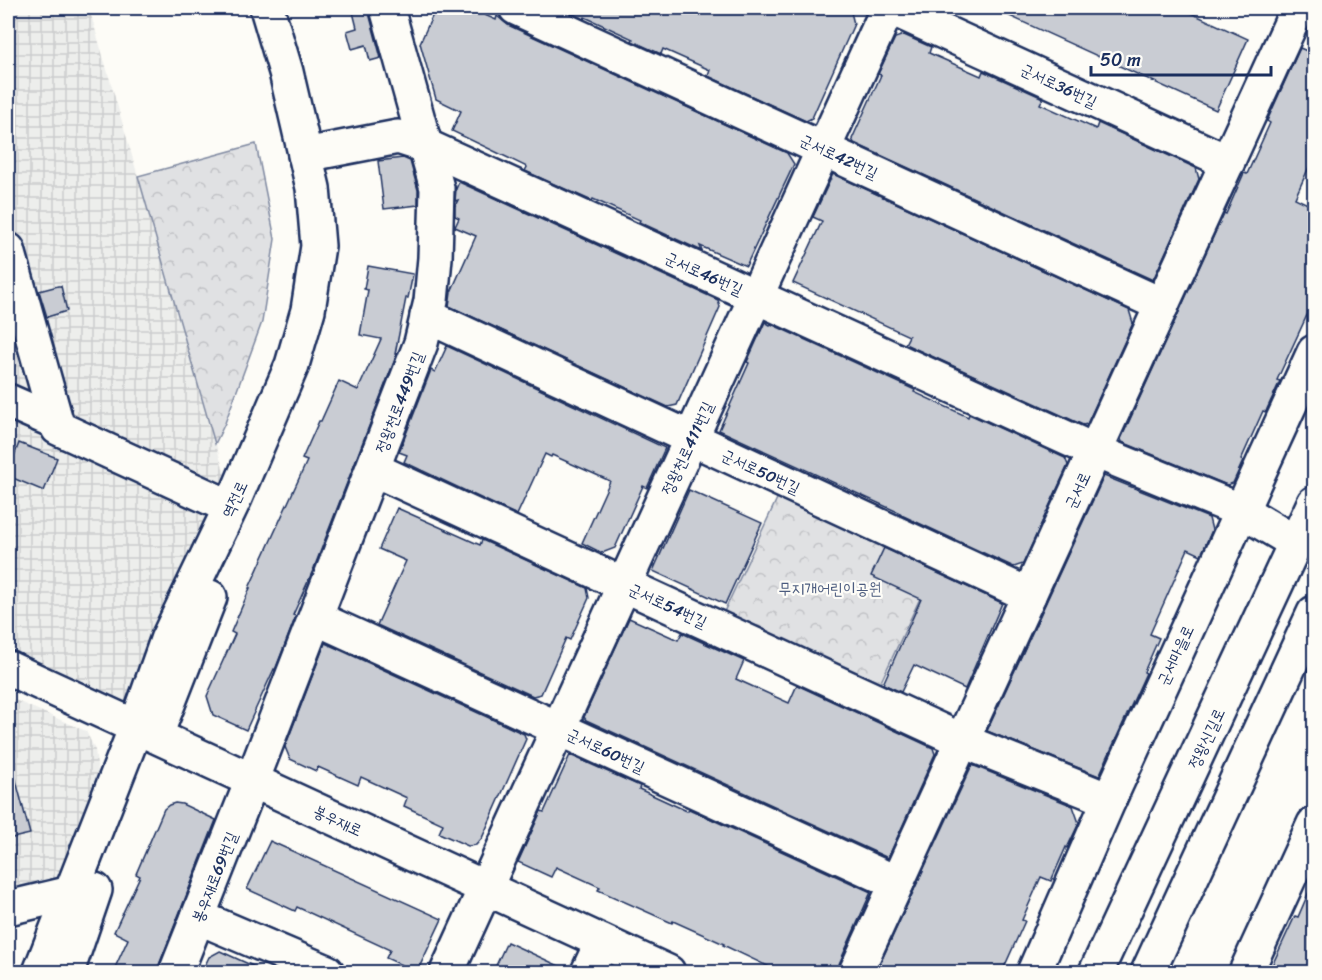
<svg xmlns="http://www.w3.org/2000/svg" width="1322" height="980" viewBox="0 0 1322 980" font-family="Sriracha,'Poor Story',sans-serif">
<defs>
<pattern id="industrial-grid" width="8" height="8" patternUnits="userSpaceOnUse" patternTransform="scale(1.5)"><rect width="8" height="8" fill="#edeeec"/><path d="M0 4h8M4 0v8" fill="none" stroke="#cbcccd"/></pattern>
<pattern id="forest-crowns" width="20" height="18" patternUnits="userSpaceOnUse" patternTransform="scale(1.5)"><rect width="20" height="18" fill="#e0e1e3"/><path d="M2 6a3 3 0 1 1 6 0M12 15a3 3 0 1 1 6 0" fill="none" stroke="#c0c1c5"/></pattern>
</defs>
<rect width="100%" height="100%" fill="#fdfcf7"/>
<filter id="ink" filterUnits="userSpaceOnUse"><feTurbulence type="fractalNoise" baseFrequency=".0167" numOctaves="2"/><feDisplacementMap in="SourceGraphic" scale="12" xChannelSelector="R" yChannelSelector="G"/><feConvolveMatrix kernelMatrix="1 2 1 2 8 2 1 2 1" color-interpolation-filters="sRGB"/></filter>
<g filter="url(#ink)">
<g fill="url(#industrial-grid)">
<path d="M 8,8 L 89,8 L 227,482 L 135,706 L 8,649 Z"/>
<path d="M 8,697 L 86,731 L 95,750 L 99,779 L 61,879 L 8,892 Z"/>
</g>
<g fill="url(#forest-crowns)" stroke="#7e88a0" stroke-width="1.5">
<path d="M 256,144 L 275,239 L 262,322 L 225,423 L 215,444 L 138,176 Z"/>
<path d="M 782,488 L 937,562 L 878,688 L 723,614 Z"/>
</g>
<g fill="#c9ccd3" stroke="#1b2f5e" stroke-width="1.5">
<path d="M 352,8 L 369,8 L 369,13 L 381,58 L 370,61 L 366,45 L 352,49 L 347,31 L 357,28 Z"/>
<path d="M 436,8 L 469,8 L 496,20 L 497,16 L 508,25 L 787,153 L 794,164 L 746,266 L 700,246 L 702,251 L 639,222 L 640,220 L 593,199 L 592,201 L 525,171 L 527,167 L 452,131 L 461,111 L 436,99 L 420,43 Z"/>
<path d="M 560,8 L 850,8 L 854,24 L 812,118 L 806,121 L 708,76 L 710,70 L 663,49 L 661,54 L 632,41 L 633,39 L 585,17 L 584,19 Z"/>
<path d="M 992,8 L 1180,8 L 1248,39 L 1216,110 Z"/>
<path d="M 904,35 L 931,47 L 929,53 L 981,76 L 983,71 L 1043,98 L 1040,104 L 1096,129 L 1098,123 L 1196,168 L 1199,179 L 1153,280 L 854,143 L 852,139 L 881,75 L 878,74 L 895,38 Z"/>
<path d="M 1300,48 L 1314,54 L 1314,156 L 1295,198 L 1314,207 L 1314,300 L 1277,380 L 1280,381 L 1267,409 L 1266,412 L 1263,411 L 1241,460 L 1243,461 L 1233,483 L 1227,485 L 1122,442 L 1121,439 L 1224,213 L 1226,214 L 1244,173 L 1247,174 L 1270,123 L 1267,121 Z"/>
<path d="M 403,158 L 410,161 L 418,190 L 418,205 L 384,209 L 378,161 Z"/>
<path d="M 833,174 L 1129,310 L 1133,323 L 1087,424 L 1083,425 L 905,344 L 909,336 L 793,283 L 822,221 L 813,217 Z"/>
<path d="M 459,182 L 718,300 L 720,307 L 677,405 L 668,407 L 449,306 L 451,292 L 476,236 L 455,227 L 459,218 L 455,216 L 455,206 L 458,200 L 455,201 L 456,189 Z"/>
<path d="M 368,266 L 413,274 L 408,298 L 406,298 L 395,354 L 397,354 L 314,568 L 293,615 L 296,616 L 275,670 L 274,669 L 246,730 L 213,715 L 207,696 L 235,634 L 231,632 L 250,588 L 249,588 L 307,461 L 302,459 L 319,421 L 321,421 L 339,381 L 358,390 L 381,339 L 360,335 L 368,290 L 364,289 Z"/>
<path d="M 58,286 L 61,286 L 67,311 L 47,317 L 39,291 Z"/>
<path d="M 765,322 L 770,325 L 771,324 L 915,390 L 914,392 L 968,417 L 969,414 L 1065,458 L 1068,465 L 1023,564 L 1014,567 L 899,514 L 900,513 L 719,430 L 749,363 L 747,362 Z"/>
<path d="M 447,346 L 665,448 L 647,488 L 643,486 L 615,548 L 602,553 L 582,543 L 610,481 L 552,455 L 551,457 L 545,454 L 517,515 L 404,462 L 407,455 L 399,452 L 431,370 L 435,372 Z"/>
<path d="M 19,443 L 57,458 L 44,491 L 8,476 L 8,472 Z"/>
<path d="M 1104,476 L 1209,518 L 1212,530 L 1201,555 L 1188,549 L 1150,634 L 1159,638 L 1144,672 L 1146,673 L 1099,776 L 987,731 Z"/>
<path d="M 689,490 L 762,523 L 725,604 L 653,571 Z"/>
<path d="M 397,508 L 480,545 L 482,540 L 587,588 L 589,598 L 570,640 L 566,638 L 541,694 L 533,696 L 377,625 L 406,561 L 379,549 Z"/>
<path d="M 884,548 L 1002,603 L 965,689 L 914,665 L 901,692 L 883,684 L 921,599 L 871,576 Z"/>
<path d="M 629,618 L 678,640 L 682,633 L 744,661 L 736,679 L 789,703 L 797,685 L 933,748 L 935,754 L 888,858 L 586,720 L 584,717 Z"/>
<path d="M 325,643 L 524,734 L 526,739 L 482,838 L 476,845 L 468,846 L 439,833 L 443,824 L 404,806 L 407,798 L 361,777 L 358,785 L 318,767 L 316,771 L 290,759 L 285,747 Z"/>
<path d="M 570,755 L 640,786 L 639,789 L 687,811 L 689,809 L 871,892 L 839,964 L 837,972 L 780,972 L 723,945 L 724,944 L 673,921 L 672,923 L 598,890 L 600,887 L 556,867 L 551,877 L 518,862 L 541,811 L 544,812 Z"/>
<path d="M 972,765 L 1073,806 L 1079,823 L 1067,848 L 1066,847 L 1051,881 L 1041,877 L 1022,920 L 1025,921 L 1002,972 L 876,972 Z"/>
<path d="M 14,773 L 30,834 L 8,839 L 8,774 Z"/>
<path d="M 175,803 L 182,804 L 216,820 L 159,965 L 158,972 L 113,972 L 128,939 L 114,932 L 140,876 L 136,874 L 164,809 L 169,805 Z"/>
<path d="M 270,841 L 442,919 L 417,972 L 386,958 L 390,950 L 297,907 L 295,911 L 247,889 Z"/>
<path d="M 1314,880 L 1314,972 L 1269,972 L 1295,916 L 1298,917 Z"/>
<path d="M 507,942 L 570,971 L 569,972 L 493,972 Z"/>
<path d="M 220,951 L 266,972 L 202,972 L 209,957 Z"/>
</g>
<g fill="none" stroke-linecap="round" stroke-linejoin="round">
<g stroke="#1b2f5e" stroke-width="38">
<g id="minor">
<path d="M 516,8 L 1162,305"/>
<path d="M 891,8 L 1228,162"/>
<path d="M 305,155 L 398,137 L 426,146 L 1095,451 L 1242,511 L 1296,543"/>
<path d="M 8,250 L 58,428 L 230,507"/>
<path d="M 427,316 L 1029,595"/>
<path d="M 8,401 L 56,422"/>
<path d="M 373,469 L 963,741 L 1109,800"/>
<path d="M 316,618 L 897,883"/>
<path d="M 8,668 L 668,972"/>
<path d="M 8,908 L 71,893"/>
<path d="M 198,917 L 327,972"/>
<path d="M 176,972 L 252,781 L 421,343 L 431,301 L 435,258 L 437,188 L 387,8"/>
<path d="M 447,972 L 888,8"/>
<path d="M 588,972 L 602,942"/>
<path d="M 856,972 L 1298,8"/>
<path d="M 1034,972 L 1109,800 L 1314,352"/>
<path d="M 1096,972 L 1314,503"/>
<path d="M 1148,972 L 1314,613"/>
<path d="M 1246,972 L 1314,824"/>
</g>
</g>
<g stroke="#1b2f5e" stroke-width="38">
<g id="major">
<path d="M 161,722 L 210,597"/>
<path d="M 40,972 L 136,727 L 167,640 L 235,498 L 292,365 L 308,310 L 318,246 L 313,188 L 286,72 L 267,8"/>
<path d="M 67,972 L 95,890"/>
</g>
</g>
<use href="#minor" stroke="#fdfcf7" stroke-width="33"/>
<use href="#major" stroke="#fdfcf7" stroke-width="33"/>
</g>
</g>
<g text-anchor="middle" stroke-width="4.5" stroke-linejoin="round" paint-order="stroke">
<g font-size="16" fill="#1b2f5e" stroke="#fdfcf7">
<text transform="translate(1059 85) rotate(25)" y="6">군서로36번길</text>
<text transform="translate(839 156) rotate(25)" y="6">군서로42번길</text>
<text transform="translate(704 273) rotate(24)" y="6">군서로46번길</text>
<text transform="translate(399 402) rotate(-69)" y="6">정왕천로449번길</text>
<text transform="translate(687 448) rotate(-65)" y="6">정왕천로411번길</text>
<text transform="translate(761 471) rotate(25)" y="6">군서로50번길</text>
<text transform="translate(1077 490) rotate(-65)" y="6">군서로</text>
<text transform="translate(234 499) rotate(-65)" y="6">역전로</text>
<text transform="translate(668 605) rotate(25)" y="6">군서로54번길</text>
<text transform="translate(1175 655) rotate(-65)" y="6">군서마을로</text>
<text transform="translate(1206 738) rotate(-65)" y="6">정왕신길로</text>
<text transform="translate(606 750) rotate(25)" y="6">군서로60번길</text>
<text transform="translate(338 820) rotate(25)" y="6">봉우재로</text>
<text transform="translate(214 877) rotate(-68)" y="6">봉우재로69번길</text>
</g>
<g font-size="16" fill="#4c5c7f" stroke="#fdfcf7">
<text x="830" y="594">무지개어린이공원</text>
</g>
</g>
<rect width="1322" height="980" fill="none" stroke="#fdfcf7" stroke-width="30"/>
<rect x="15" y="15" width="1292" height="950" fill="none" stroke="#1b2f5e" stroke-width="2" filter="url(#ink)"/>
<path d="M1091 66v9h180v-9" fill="none" stroke="#1b2f5e" stroke-width="3"/>
<text x="1100" y="66" font-size="18" fill="#1b2f5e" stroke="#fdfcf7" stroke-width="4.5" paint-order="stroke">50 m</text>
</svg>
